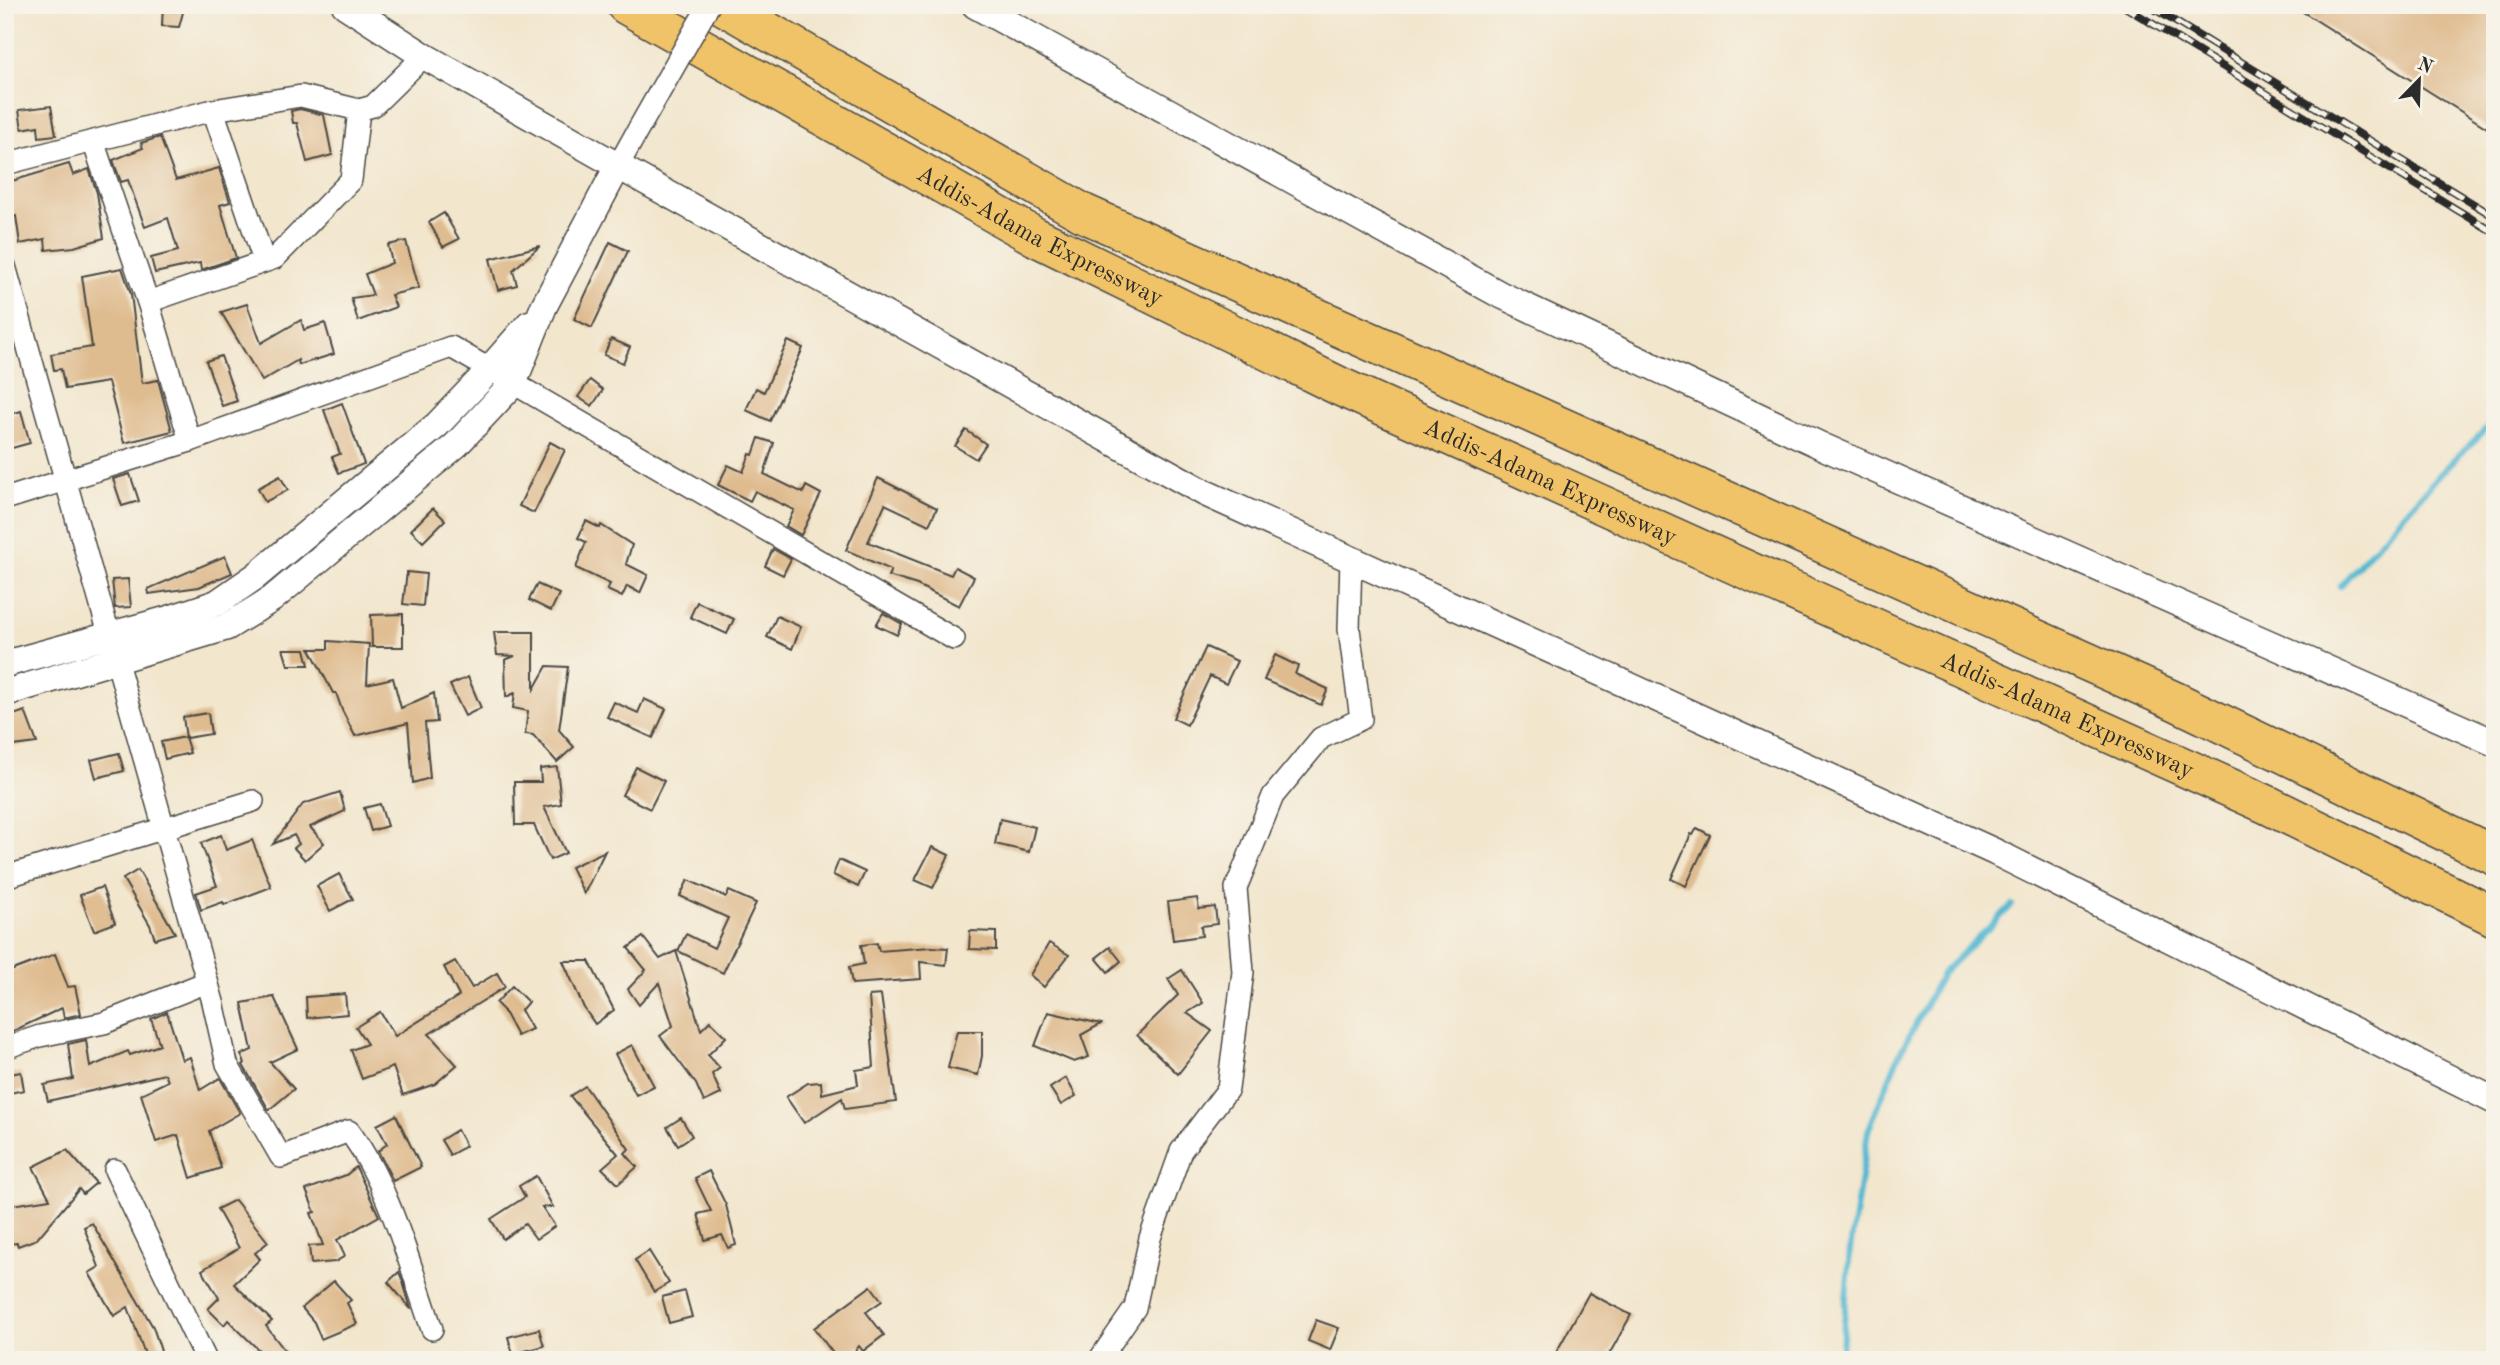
<svg xmlns="http://www.w3.org/2000/svg" width="2500" height="1365" viewBox="0 0 2500 1365" font-family="'Old Standard TT',serif">
<rect width="100%" height="100%" fill="#f7f3e8"/>
<filter id="ink" filterUnits="userSpaceOnUse"><feTurbulence type="fractalNoise" baseFrequency=".0143" numOctaves="2"/><feDisplacementMap in="SourceGraphic" scale="14" xChannelSelector="R" yChannelSelector="G"/><feConvolveMatrix kernelMatrix="1 2 1 2 8 2 1 2 1" color-interpolation-filters="sRGB"/></filter>
<filter id="wash" filterUnits="userSpaceOnUse"><feTurbulence type="fractalNoise" baseFrequency=".00686" numOctaves="4" result="noise"/><feDisplacementMap in="SourceGraphic" scale="28" xChannelSelector="R" yChannelSelector="G"/><feGaussianBlur stdDeviation="1.57" result="paint"/><feColorMatrix in="noise" values="0 0 0 0 0 0 0 0 0 0 0 0 0 0 0 0 0 1.4 0 .05"/><feComposite in="paint" operator="in"/></filter>
<g filter="url(#wash)">
<rect width="100%" height="100%" fill="#f2e6cd"/>
<g fill="none" stroke-linecap="round" stroke-linejoin="round">
<g stroke="#53b8d2" stroke-width="6">
<path d="M 2340,586 L 2441,473 L 2495,420"/>
<path d="M 1841,1360 L 1850,1250 L 1868,1131 L 1899,1055 L 1942,974 L 2012,905"/>
</g>
</g>
<g id="blocks">
<g fill="#dfbc90">
<path d="M 163,5 L 185,5 L 179,27 L 162,26 Z"/>
<path d="M 2292,5 L 2495,5 L 2495,133 Z"/>
<path d="M 51,106 L 56,135 L 39,137 L 38,126 L 22,129 L 19,110 Z"/>
<path d="M 300,109 L 324,115 L 332,155 L 307,162 L 297,123 L 293,123 L 291,111 Z"/>
<path d="M 160,137 L 176,180 L 219,168 L 230,202 L 220,205 L 236,258 L 201,270 L 200,263 L 155,273 L 151,258 L 178,251 L 168,218 L 145,227 L 128,180 L 121,182 L 113,160 L 143,148 L 141,143 Z"/>
<path d="M 69,164 L 73,175 L 89,169 L 97,193 L 104,238 L 74,247 L 46,250 L 45,239 L 20,244 L 16,216 L 13,217 L 9,200 L 5,201 L 5,183 Z"/>
<path d="M 444,213 L 459,239 L 443,247 L 429,222 Z"/>
<path d="M 406,241 L 419,288 L 391,295 L 396,307 L 358,321 L 351,298 L 373,295 L 365,274 L 392,263 L 388,245 Z"/>
<path d="M 610,242 L 628,251 L 592,328 L 574,319 Z"/>
<path d="M 540,246 L 513,270 L 517,285 L 498,290 L 490,259 Z"/>
<path d="M 122,268 L 131,294 L 142,383 L 158,380 L 172,431 L 124,443 L 108,382 L 65,389 L 61,369 L 54,370 L 51,354 L 92,347 L 82,276 Z"/>
<path d="M 247,304 L 261,343 L 301,320 L 304,330 L 325,323 L 334,354 L 299,365 L 298,360 L 262,381 L 221,312 Z"/>
<path d="M 611,339 L 630,347 L 623,363 L 604,355 Z"/>
<path d="M 788,341 L 803,348 L 770,421 L 746,410 L 756,388 L 764,392 Z"/>
<path d="M 221,356 L 237,401 L 222,406 L 206,361 Z"/>
<path d="M 590,380 L 603,390 L 592,406 L 578,397 Z"/>
<path d="M 342,403 L 364,464 L 339,473 L 332,457 L 340,454 L 324,410 Z"/>
<path d="M 21,411 L 30,443 L 5,450 L 5,416 Z"/>
<path d="M 966,430 L 986,444 L 976,459 L 955,446 Z"/>
<path d="M 759,438 L 774,443 L 764,474 L 803,493 L 806,486 L 821,494 L 801,535 L 786,526 L 794,510 L 755,491 L 750,501 L 718,485 L 728,465 L 743,472 L 750,454 L 753,455 Z"/>
<path d="M 550,442 L 565,450 L 534,513 L 519,506 Z"/>
<path d="M 130,474 L 139,501 L 122,506 L 113,479 Z"/>
<path d="M 280,476 L 288,490 L 265,502 L 258,488 Z"/>
<path d="M 878,478 L 937,508 L 929,525 L 885,504 L 868,542 L 951,575 L 955,567 L 974,577 L 959,606 L 917,585 L 888,576 L 891,570 L 846,550 Z"/>
<path d="M 433,508 L 445,520 L 423,542 L 411,530 Z"/>
<path d="M 586,521 L 600,528 L 601,525 L 632,545 L 626,564 L 648,575 L 640,593 L 627,586 L 622,597 L 607,590 L 610,584 L 576,568 L 586,542 L 578,538 Z"/>
<path d="M 773,549 L 791,559 L 783,575 L 765,566 Z"/>
<path d="M 225,556 L 232,573 L 199,587 L 149,594 L 148,589 Z"/>
<path d="M 407,572 L 426,574 L 423,606 L 403,604 Z"/>
<path d="M 128,579 L 131,607 L 115,608 L 112,580 Z"/>
<path d="M 537,584 L 559,594 L 551,611 L 529,600 Z"/>
<path d="M 697,602 L 734,619 L 727,634 L 690,617 Z"/>
<path d="M 883,613 L 902,624 L 897,635 L 876,625 Z"/>
<path d="M 403,614 L 403,647 L 372,647 L 371,615 Z"/>
<path d="M 777,616 L 801,627 L 792,649 L 767,637 Z"/>
<path d="M 494,632 L 534,632 L 534,689 L 547,666 L 568,667 L 559,730 L 574,747 L 557,762 L 533,735 L 525,734 L 528,711 L 513,708 L 515,693 L 506,697 L 505,660 L 515,656 L 497,655 Z"/>
<path d="M 328,641 L 369,644 L 367,684 L 393,678 L 401,708 L 434,693 L 437,722 L 425,723 L 430,778 L 413,783 L 408,723 L 355,736 L 342,710 L 336,693 L 333,693 L 310,649 L 328,649 Z"/>
<path d="M 1206,647 L 1237,661 L 1226,684 L 1210,676 L 1187,725 L 1173,718 Z"/>
<path d="M 283,649 L 305,649 L 309,665 L 288,665 Z"/>
<path d="M 1275,655 L 1298,666 L 1295,674 L 1328,689 L 1321,705 L 1264,680 Z"/>
<path d="M 468,677 L 481,708 L 465,716 L 450,685 Z"/>
<path d="M 644,699 L 666,709 L 653,738 L 607,717 L 614,702 L 638,713 Z"/>
<path d="M 25,711 L 37,743 L 5,747 L 5,718 Z"/>
<path d="M 208,713 L 211,734 L 186,738 L 183,717 Z"/>
<path d="M 185,737 L 190,753 L 165,759 L 161,742 Z"/>
<path d="M 119,753 L 124,771 L 96,778 L 91,760 Z"/>
<path d="M 557,767 L 561,804 L 544,807 L 566,853 L 550,860 L 534,825 L 515,825 L 514,782 L 541,782 L 540,769 Z"/>
<path d="M 636,767 L 664,781 L 650,809 L 622,795 Z"/>
<path d="M 340,792 L 345,811 L 310,827 L 324,843 L 305,860 L 294,848 L 299,844 L 294,835 L 273,844 L 303,804 Z"/>
<path d="M 380,804 L 387,826 L 371,831 L 364,808 Z"/>
<path d="M 1000,819 L 1035,827 L 1029,852 L 995,844 Z"/>
<path d="M 1697,828 L 1710,835 L 1686,886 L 1671,879 L 1691,834 L 1693,835 Z"/>
<path d="M 221,835 L 226,850 L 252,840 L 271,887 L 224,905 L 223,902 L 201,910 L 196,893 L 217,886 L 201,843 Z"/>
<path d="M 932,847 L 949,855 L 933,888 L 915,880 Z"/>
<path d="M 605,851 L 584,894 L 571,867 Z"/>
<path d="M 839,860 L 865,872 L 858,887 L 833,875 Z"/>
<path d="M 138,870 L 175,933 L 155,939 L 150,925 L 123,879 Z"/>
<path d="M 339,874 L 353,899 L 330,911 L 317,886 Z"/>
<path d="M 688,880 L 726,897 L 729,891 L 756,903 L 723,973 L 678,951 L 686,934 L 714,948 L 728,918 L 680,896 Z"/>
<path d="M 102,887 L 115,923 L 94,931 L 80,895 Z"/>
<path d="M 1197,898 L 1199,909 L 1215,907 L 1217,924 L 1201,926 L 1202,936 L 1173,940 L 1168,902 Z"/>
<path d="M 970,931 L 996,932 L 996,950 L 969,949 Z"/>
<path d="M 643,937 L 660,959 L 676,951 L 701,1030 L 710,1021 L 726,1037 L 708,1055 L 720,1068 L 712,1074 L 721,1094 L 704,1102 L 696,1084 L 660,1036 L 673,1026 L 659,983 L 639,1005 L 628,989 L 646,970 L 628,948 Z"/>
<path d="M 877,943 L 879,951 L 931,947 L 948,948 L 946,965 L 920,962 L 921,979 L 852,984 L 849,967 L 864,964 L 861,945 Z"/>
<path d="M 1049,943 L 1069,955 L 1044,987 L 1030,975 Z"/>
<path d="M 1110,947 L 1121,961 L 1108,972 L 1096,958 Z"/>
<path d="M 55,954 L 68,987 L 75,986 L 81,1014 L 64,1018 L 62,1008 L 11,1032 L 5,996 L 5,973 Z"/>
<path d="M 455,961 L 472,988 L 497,973 L 505,987 L 429,1034 L 457,1065 L 435,1084 L 403,1095 L 393,1067 L 362,1079 L 351,1050 L 367,1044 L 356,1027 L 380,1012 L 395,1036 L 459,996 L 444,967 Z"/>
<path d="M 563,961 L 589,961 L 614,1010 L 595,1024 L 584,1008 Z"/>
<path d="M 1182,970 L 1203,1003 L 1187,1013 L 1212,1031 L 1178,1074 L 1137,1035 L 1178,995 L 1168,979 Z"/>
<path d="M 512,986 L 528,1002 L 521,1010 L 532,1029 L 517,1036 L 503,1010 L 496,1003 Z"/>
<path d="M 345,994 L 347,1014 L 307,1018 L 306,997 Z"/>
<path d="M 881,995 L 896,1102 L 845,1109 L 842,1098 L 804,1123 L 786,1097 L 808,1083 L 821,1082 L 822,1094 L 858,1085 L 856,1070 L 874,1067 L 869,996 Z"/>
<path d="M 274,997 L 298,1049 L 270,1062 L 294,1089 L 269,1110 L 243,1065 L 245,1063 L 241,1055 L 252,1050 L 242,1003 Z"/>
<path d="M 167,1012 L 182,1060 L 190,1057 L 200,1090 L 220,1078 L 240,1113 L 209,1131 L 221,1168 L 191,1178 L 178,1135 L 156,1142 L 141,1094 L 168,1081 L 165,1074 L 48,1101 L 44,1085 L 73,1079 L 68,1044 L 86,1040 L 90,1067 L 128,1051 L 130,1055 L 160,1045 L 151,1019 Z"/>
<path d="M 1048,1012 L 1101,1024 L 1081,1035 L 1089,1057 L 1074,1062 L 1035,1046 Z"/>
<path d="M 957,1031 L 982,1031 L 982,1056 L 978,1075 L 948,1068 Z"/>
<path d="M 632,1045 L 654,1086 L 636,1095 L 615,1054 Z"/>
<path d="M 21,1072 L 24,1090 L 5,1094 L 5,1075 Z"/>
<path d="M 1066,1078 L 1076,1096 L 1061,1105 L 1050,1088 Z"/>
<path d="M 585,1086 L 629,1149 L 625,1153 L 637,1167 L 618,1184 L 602,1168 L 618,1154 L 570,1096 Z"/>
<path d="M 396,1115 L 421,1167 L 393,1181 L 378,1151 L 387,1144 L 377,1125 Z"/>
<path d="M 681,1118 L 692,1136 L 678,1145 L 667,1127 Z"/>
<path d="M 457,1130 L 466,1146 L 450,1155 L 441,1140 Z"/>
<path d="M 67,1150 L 96,1183 L 83,1194 L 79,1189 L 37,1239 L 18,1246 L 17,1243 L 5,1244 L 5,1206 L 50,1199 L 33,1167 Z"/>
<path d="M 356,1167 L 379,1216 L 337,1240 L 345,1256 L 335,1262 L 311,1264 L 309,1246 L 323,1245 L 311,1213 L 315,1212 L 306,1190 L 346,1175 Z"/>
<path d="M 709,1171 L 726,1205 L 736,1245 L 728,1248 L 722,1235 L 705,1240 L 698,1214 L 711,1211 L 695,1178 Z"/>
<path d="M 536,1176 L 553,1207 L 542,1207 L 555,1226 L 536,1239 L 525,1224 L 503,1239 L 491,1219 L 525,1197 L 519,1186 Z"/>
<path d="M 235,1200 L 268,1242 L 255,1253 L 260,1259 L 234,1284 L 272,1321 L 266,1326 L 292,1360 L 269,1360 L 228,1320 L 224,1325 L 208,1309 L 219,1298 L 202,1270 L 239,1248 L 217,1209 Z"/>
<path d="M 92,1223 L 153,1327 L 164,1360 L 147,1360 L 128,1307 L 114,1316 L 89,1273 L 99,1267 L 84,1227 Z"/>
<path d="M 649,1251 L 669,1283 L 654,1292 L 635,1260 Z"/>
<path d="M 399,1272 L 403,1282 L 411,1309 L 388,1282 Z"/>
<path d="M 334,1281 L 351,1300 L 347,1303 L 357,1324 L 321,1339 L 314,1322 L 302,1308 Z"/>
<path d="M 871,1286 L 882,1301 L 866,1312 L 884,1335 L 863,1351 L 859,1346 L 848,1360 L 838,1360 L 814,1328 Z"/>
<path d="M 685,1291 L 692,1317 L 669,1323 L 662,1297 Z"/>
<path d="M 1589,1293 L 1631,1315 L 1606,1360 L 1552,1360 Z"/>
<path d="M 1316,1320 L 1339,1328 L 1330,1350 L 1308,1341 Z"/>
<path d="M 539,1329 L 544,1346 L 513,1354 L 508,1337 Z"/>
</g>
</g>
</g>
<g filter="url(#ink)">
<use href="#blocks" fill-opacity="0" stroke="#494743" stroke-width="2"/>
<g fill="none" stroke-linecap="round" stroke-linejoin="round">
<g stroke="#494743" stroke-width="24">
<g id="minor">
<path d="M 213,110 L 264,261"/>
<path d="M 93,141 L 148,302 L 190,441"/>
<path d="M 5,164 L 213,110 L 301,96 L 359,110 L 373,106 L 424,56"/>
<path d="M 618,166 L 639,128"/>
<path d="M 5,266 L 213,1002 L 227,1064 L 281,1157 L 349,1131 C 390,1186 409,1264 432,1329"/>
<path d="M 148,302 L 275,258 L 351,180 L 359,110"/>
<path d="M 5,499 L 190,441 L 451,347 L 954,639"/>
<path d="M 5,877 L 253,801"/>
<path d="M 5,1048 L 40,1036 L 104,1023 L 207,982"/>
<path d="M 115,1170 L 206,1360"/>
<path d="M 1099,1360 L 1135,1308 L 1150,1238 L 1181,1151 L 1228,1089 L 1243,972 L 1236,888 L 1273,796 L 1321,738 L 1361,719 L 1349,629 L 1351,559"/>
</g>
</g>
<g stroke="#494743" stroke-width="29">
<g id="tertiary">
<path d="M 345,5 L 424,56 L 618,166 L 1205,493 L 1995,852 L 2495,1101"/>
<path d="M 975,5 L 1499,294 L 1826,448 L 2495,743"/>
<path d="M 5,664 L 169,619 L 217,603 L 256,576 L 437,425 L 479,381 L 529,324"/>
<path d="M 5,693 L 227,627 L 272,599 L 456,445 L 513,384 L 544,306 L 618,166"/>
</g>
</g>
<g stroke="#494743" stroke-width="41">
<g id="motorway">
<path id="s1" d="M 626,5 L 1036,237 L 1341,387 L 2268,805 L 2495,917"/>
<path d="M 722,5 L 1083,213 L 2175,701 L 2495,856"/>
</g>
</g>
<use href="#minor" stroke="#fff" stroke-width="21"/>
<use href="#tertiary" stroke="#fff" stroke-width="26"/>
<use href="#motorway" stroke="#f0c369" stroke-width="38"/>
<g stroke="#2b2b2b" stroke-width="8">
<g id="rail">
<path d="M 2122,5 L 2495,233"/>
<path d="M 2148,5 L 2495,217"/>
</g>
</g>
<use href="#rail" stroke="#f7f3e8" stroke-width="5" stroke-dasharray="16" stroke-linecap="butt"/>
<g stroke="#494743" stroke-width="24" stroke-linecap="butt">
<path id="minor-bridge" d="M 639,128 L 709,5"/>
</g>
<use href="#minor-bridge" stroke="#fff" stroke-width="21"/>
</g>
</g>
<g text-anchor="middle" stroke-width="5" stroke-linejoin="round" paint-order="stroke">
<g font-size="24" fill="#2b2b2b" stroke="#f7f3e8">
<text dy="8" stroke="none"><textPath href="#s1" startOffset="474">Addis-Adama Expressway</textPath></text>
<text dy="8" stroke="none"><textPath href="#s1" startOffset="1041">Addis-Adama Expressway</textPath></text>
<text dy="8" stroke="none"><textPath href="#s1" startOffset="1608">Addis-Adama Expressway</textPath></text>
</g>
</g>
<rect width="2500" height="1365" fill="none" stroke="#f7f3e8" stroke-width="28"/>
<g transform="translate(2419 80) rotate(23)" stroke="#f7f3e8" stroke-width="5" paint-order="stroke">
<path d="M0-5L12 26L0 18L-12 26Z" fill="#2b2b2b"/>
<text y="-10" font-size="19" font-weight="bold" text-anchor="middle" fill="#2b2b2b">N</text>
</g>
</svg>
